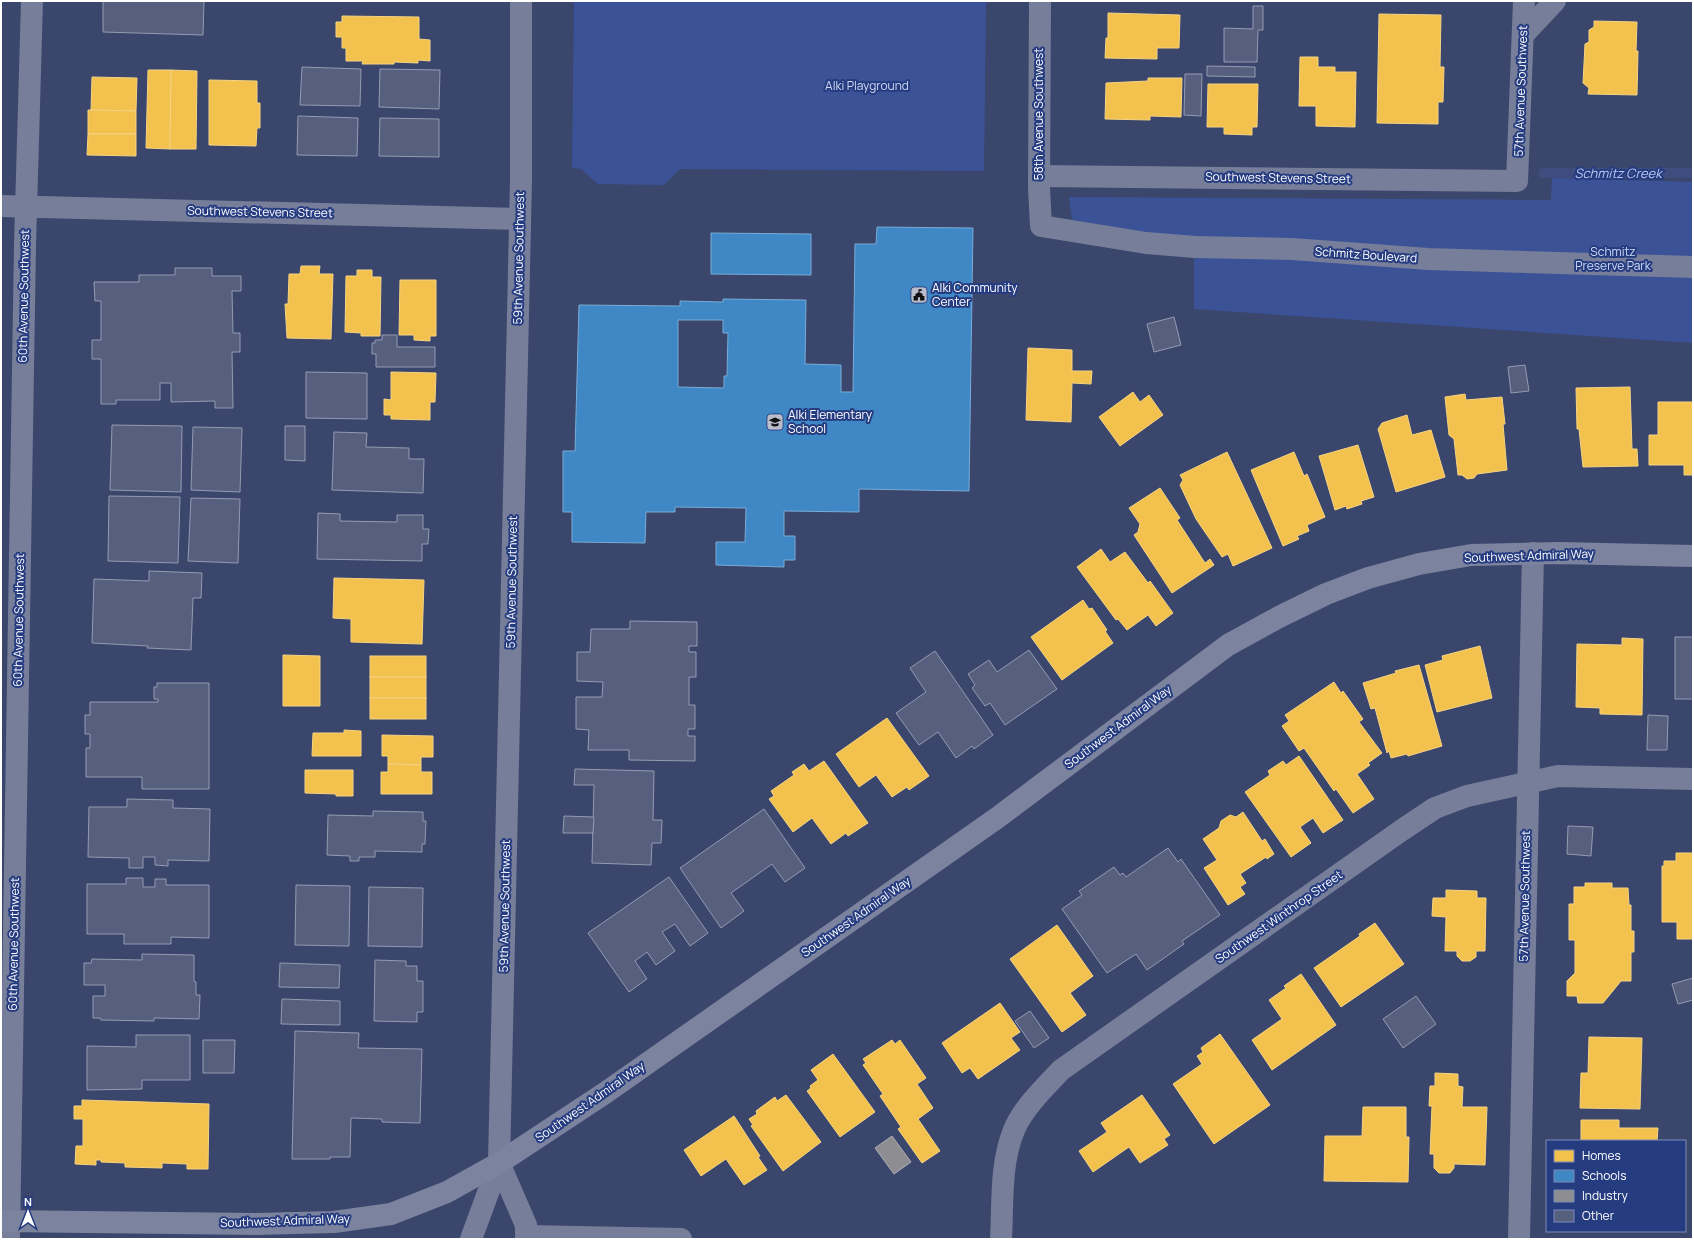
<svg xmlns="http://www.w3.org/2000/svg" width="1694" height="1240" viewBox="0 0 1694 1240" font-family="Manrope,sans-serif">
<rect width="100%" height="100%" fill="#3b466c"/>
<g fill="#3b5297">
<path d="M 574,1 L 986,1 L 984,171 L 680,169 L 664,185 L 598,184 L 581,169 L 572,168 Z"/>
<path d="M 1552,178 L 1693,182 L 1693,343 L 1194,309 L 1194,239 L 1101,235 L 1072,219 L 1069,197 L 1551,200 Z"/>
</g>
<g fill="#f2c14e" stroke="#f6d483">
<path d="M 1108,13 L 1180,15 L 1179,48 L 1157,48 L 1157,59 L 1105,58 L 1106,38 L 1108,38 Z"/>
<path d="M 1379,14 L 1441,15 L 1440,67 L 1444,67 L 1443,102 L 1438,102 L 1438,124 L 1377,123 Z"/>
<path d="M 342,16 L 419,17 L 419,39 L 430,40 L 430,61 L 418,60 L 418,63 L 394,62 L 394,64 L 362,64 L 363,61 L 346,61 L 346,48 L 342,48 L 342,37 L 336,37 L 336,22 L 342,22 Z"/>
<path d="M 1594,21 L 1637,22 L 1636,51 L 1638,51 L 1637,95 L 1588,94 L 1589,88 L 1583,83 L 1585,44 L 1589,42 L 1589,30 L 1594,27 Z"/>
<path d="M 1300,57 L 1318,57 L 1318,67 L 1335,67 L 1335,72 L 1356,72 L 1355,127 L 1316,126 L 1316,106 L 1299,106 Z"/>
<path d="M 148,70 L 171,70 L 170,149 L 146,148 Z"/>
<path d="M 171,70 L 197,71 L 196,149 L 170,149 Z"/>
<path d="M 92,77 L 137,78 L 136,111 L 91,110 Z"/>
<path d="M 1148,78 L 1182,78 L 1181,117 L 1150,116 L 1150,120 L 1105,119 L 1106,83 L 1148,81 Z"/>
<path d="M 209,80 L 257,81 L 257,103 L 260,103 L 260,128 L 257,128 L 256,146 L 209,145 Z"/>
<path d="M 1208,84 L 1258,84 L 1257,127 L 1252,127 L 1252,135 L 1224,134 L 1224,127 L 1207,127 Z"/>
<path d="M 88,110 L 136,111 L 136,134 L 88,134 Z"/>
<path d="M 88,134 L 136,134 L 136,156 L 87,155 Z"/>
<path d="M 301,266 L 320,266 L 319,274 L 333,274 L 331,339 L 287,338 L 285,304 L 288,304 L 289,274 L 300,274 Z"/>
<path d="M 357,270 L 372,270 L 372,277 L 381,277 L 380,336 L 361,336 L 361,333 L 345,332 L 346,276 L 357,276 Z"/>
<path d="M 400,280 L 436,280 L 436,336 L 430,336 L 430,341 L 414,340 L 414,335 L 399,335 Z"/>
<path d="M 1028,348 L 1072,350 L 1072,371 L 1092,371 L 1091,384 L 1072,383 L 1071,422 L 1026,420 Z"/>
<path d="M 391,372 L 436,373 L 435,402 L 430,402 L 430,420 L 391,419 L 391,415 L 384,415 L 384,399 L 391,400 Z"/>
<path d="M 1630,387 L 1632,449 L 1637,449 L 1638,466 L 1583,467 L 1579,429 L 1577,429 L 1576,388 Z"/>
<path d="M 1133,392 L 1140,402 L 1149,395 L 1163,415 L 1120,446 L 1099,417 Z"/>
<path d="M 1465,394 L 1466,400 L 1502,397 L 1505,424 L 1503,424 L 1507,470 L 1477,474 L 1474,478 L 1467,479 L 1462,475 L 1458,475 L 1454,439 L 1449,435 L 1445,397 Z"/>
<path d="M 1658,402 L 1693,402 L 1693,475 L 1684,475 L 1684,465 L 1649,465 L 1649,435 L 1658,435 Z"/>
<path d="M 1407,415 L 1412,435 L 1431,430 L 1445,477 L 1396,492 L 1378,429 L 1382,423 Z"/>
<path d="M 1358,445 L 1374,497 L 1361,501 L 1362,504 L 1347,509 L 1346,506 L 1335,510 L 1319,456 Z"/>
<path d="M 1227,452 L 1272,548 L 1233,566 L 1228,554 L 1222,557 L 1196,519 L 1180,485 L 1183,480 L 1180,475 Z"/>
<path d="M 1294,452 L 1304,476 L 1307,474 L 1325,517 L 1307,525 L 1309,531 L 1297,536 L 1299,539 L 1283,546 L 1251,470 Z"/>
<path d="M 1160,488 L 1180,518 L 1177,520 L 1205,563 L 1210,559 L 1214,565 L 1172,593 L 1134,535 L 1138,532 L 1140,524 L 1129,508 Z"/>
<path d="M 1101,549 L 1110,562 L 1125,552 L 1148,583 L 1150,581 L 1173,613 L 1156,626 L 1148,615 L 1127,630 L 1118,619 L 1116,620 L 1077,567 Z"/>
<path d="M 334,578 L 424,580 L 422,644 L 351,642 L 351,619 L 333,618 Z"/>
<path d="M 1083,600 L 1089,609 L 1092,608 L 1107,630 L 1105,631 L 1113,643 L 1062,680 L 1031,637 Z"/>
<path d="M 1622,638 L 1643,639 L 1642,715 L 1600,714 L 1600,708 L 1576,707 L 1577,644 L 1622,645 Z"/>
<path d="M 1480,646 L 1492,698 L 1437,712 L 1425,665 L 1443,660 L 1442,656 Z"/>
<path d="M 283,655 L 320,656 L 320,706 L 283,706 Z"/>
<rect x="370" y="656" width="56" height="21"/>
<path d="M 1419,665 L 1442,746 L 1408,756 L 1407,754 L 1391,758 L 1389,751 L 1387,753 L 1375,708 L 1371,709 L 1363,683 L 1396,673 L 1395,671 Z"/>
<rect x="370" y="677" width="56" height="21"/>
<path d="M 1334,682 L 1341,693 L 1343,691 L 1363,719 L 1359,722 L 1382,753 L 1368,763 L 1370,765 L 1357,774 L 1374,799 L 1353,813 L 1336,789 L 1334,791 L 1304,748 L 1299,751 L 1282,726 L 1289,721 L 1285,715 Z"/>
<rect x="370" y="698" width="56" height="21"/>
<path d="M 887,718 L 929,776 L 909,790 L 907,787 L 892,797 L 876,775 L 859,787 L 836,754 Z"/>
<path d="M 344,730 L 361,731 L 361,756 L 312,756 L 313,733 L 344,733 Z"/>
<path d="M 382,735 L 433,736 L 433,757 L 421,757 L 421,765 L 388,764 L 388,756 L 382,756 Z"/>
<path d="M 1299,756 L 1343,820 L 1323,833 L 1313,818 L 1300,827 L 1311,843 L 1291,857 L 1245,792 L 1270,775 L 1268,771 L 1283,761 L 1286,765 Z"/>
<path d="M 824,761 L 868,823 L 848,836 L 846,833 L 831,844 L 812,818 L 793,832 L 769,799 L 774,796 L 771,791 L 794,775 L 792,772 L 804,764 L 809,771 Z"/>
<path d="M 388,764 L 421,765 L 421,772 L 432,772 L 432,794 L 381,794 L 381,772 L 388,772 Z"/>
<path d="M 305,770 L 353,770 L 353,796 L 336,796 L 336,794 L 305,793 Z"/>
<path d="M 1243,812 L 1262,841 L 1265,839 L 1274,854 L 1267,859 L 1266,857 L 1240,874 L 1246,883 L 1240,887 L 1245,894 L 1228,905 L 1204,868 L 1217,860 L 1203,839 L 1219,828 L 1221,821 L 1230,815 L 1236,817 Z"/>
<path d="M 1676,853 L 1693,853 L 1693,939 L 1677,939 L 1677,922 L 1662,922 L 1662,866 L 1664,866 L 1664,861 L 1676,861 Z"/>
<path d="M 1585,883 L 1612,883 L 1612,888 L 1628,888 L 1629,905 L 1631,905 L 1631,931 L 1634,931 L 1634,952 L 1631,952 L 1631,981 L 1621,981 L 1603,1003 L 1578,1003 L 1577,996 L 1567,996 L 1567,981 L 1575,973 L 1575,940 L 1569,940 L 1569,904 L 1574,904 L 1574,887 L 1585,887 Z"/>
<path d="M 1446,890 L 1477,891 L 1477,898 L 1486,898 L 1485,951 L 1476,951 L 1476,957 L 1470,961 L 1462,961 L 1457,956 L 1457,951 L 1445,951 L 1446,917 L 1432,916 L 1433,898 L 1446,898 Z"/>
<path d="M 1375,923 L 1404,964 L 1341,1007 L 1314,968 L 1360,936 L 1359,934 Z"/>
<path d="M 1057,925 L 1093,976 L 1070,993 L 1086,1015 L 1062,1032 L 1010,959 Z"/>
<path d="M 1301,974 L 1336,1025 L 1272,1070 L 1252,1040 L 1282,1019 L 1269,1000 L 1286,988 L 1284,986 Z"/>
<path d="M 1000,1003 L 1020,1032 L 1011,1038 L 1020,1050 L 978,1079 L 970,1068 L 962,1073 L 942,1043 Z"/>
<path d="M 1220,1034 L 1270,1105 L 1214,1144 L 1173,1084 L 1202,1064 L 1197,1056 L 1203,1052 L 1201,1048 Z"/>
<path d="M 1589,1037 L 1642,1038 L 1640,1109 L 1580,1108 L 1581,1073 L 1588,1073 Z"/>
<path d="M 892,1040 L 895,1044 L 900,1040 L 926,1078 L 917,1084 L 933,1108 L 918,1119 L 940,1151 L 922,1163 L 898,1129 L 901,1127 L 880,1096 L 883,1094 L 863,1065 L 866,1063 L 863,1059 Z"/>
<path d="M 833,1054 L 875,1112 L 840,1137 L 807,1091 L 811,1088 L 810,1086 L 818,1080 L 811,1070 Z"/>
<path d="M 1435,1073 L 1458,1074 L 1458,1086 L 1463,1087 L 1462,1107 L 1487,1107 L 1485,1165 L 1454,1164 L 1454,1168 L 1450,1173 L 1439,1173 L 1434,1168 L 1434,1154 L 1430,1154 L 1432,1106 L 1429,1106 L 1430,1086 L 1435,1086 Z"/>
<path d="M 786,1095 L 821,1142 L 783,1171 L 751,1126 L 753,1125 L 749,1119 L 757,1114 L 756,1111 L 775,1097 L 777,1101 Z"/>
<path d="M 1142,1095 L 1170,1135 L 1164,1139 L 1168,1145 L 1140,1163 L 1129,1147 L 1093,1172 L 1079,1151 L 1107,1132 L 1101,1123 Z"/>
<path d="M 82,1100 L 209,1104 L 208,1169 L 187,1169 L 187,1164 L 162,1163 L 162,1168 L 125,1167 L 125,1163 L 101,1162 L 101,1160 L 96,1160 L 96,1165 L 75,1164 L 76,1146 L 83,1146 L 83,1119 L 74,1119 L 74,1106 L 82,1106 Z"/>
<path d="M 1363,1107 L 1406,1107 L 1406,1137 L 1409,1137 L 1408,1182 L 1324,1181 L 1325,1136 L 1362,1136 Z"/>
<path d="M 734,1116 L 760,1156 L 758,1157 L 767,1170 L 744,1185 L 726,1159 L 701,1176 L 684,1150 Z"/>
<path d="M 1581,1120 L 1619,1120 L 1619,1128 L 1658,1128 L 1657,1141 L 1581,1141 Z"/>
</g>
<g fill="#3f88c5" stroke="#79acd6" fill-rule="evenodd">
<path d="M 877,227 L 973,228 L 969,491 L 859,489 L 859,512 L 784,511 L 784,536 L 795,536 L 795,560 L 784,560 L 784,567 L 716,565 L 716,542 L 745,542 L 746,508 L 675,507 L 675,512 L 646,512 L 645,543 L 572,542 L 572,512 L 563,512 L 563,451 L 575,451 L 579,305 L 680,306 L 680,301 L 723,302 L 723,299 L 806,300 L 805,364 L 841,365 L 841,392 L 853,392 L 855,244 L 876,244 ZM 678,320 L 723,320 L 723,333 L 728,333 L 727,376 L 724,376 L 724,388 L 678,387 Z"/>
<path d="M 711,233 L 811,234 L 811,275 L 711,274 Z"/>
</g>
<path fill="#8d8d92" stroke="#afafb3" d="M 892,1136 L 911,1162 L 894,1174 L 875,1148 Z"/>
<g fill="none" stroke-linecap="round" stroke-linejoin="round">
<path stroke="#3e4c7e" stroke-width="10" d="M 1543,173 L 1693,173"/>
</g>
<g fill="#565f7e" stroke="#949bb1">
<path d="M 103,1 L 204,1 L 203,35 L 103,32 Z"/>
<path d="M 1253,6 L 1263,6 L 1263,30 L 1258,30 L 1257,62 L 1224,62 L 1224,28 L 1253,29 Z"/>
<path d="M 1207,66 L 1255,67 L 1255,77 L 1207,76 Z"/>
<path d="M 302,67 L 361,69 L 360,106 L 300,105 Z"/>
<path d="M 380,69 L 440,70 L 439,109 L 379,107 Z"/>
<path d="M 1185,74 L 1202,74 L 1201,116 L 1184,115 Z"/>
<path d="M 298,116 L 358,118 L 357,156 L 297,155 Z"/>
<path d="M 380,118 L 439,119 L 439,157 L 379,156 Z"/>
<path d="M 175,268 L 212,268 L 212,276 L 241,276 L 241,291 L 232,291 L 233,333 L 240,333 L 240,352 L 232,352 L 233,408 L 215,408 L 215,401 L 171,402 L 171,383 L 160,383 L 160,400 L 116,400 L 116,404 L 101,404 L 101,359 L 92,359 L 92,340 L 101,340 L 101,301 L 95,301 L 94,282 L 139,282 L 139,275 L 175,275 Z"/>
<path d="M 1174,317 L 1181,345 L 1154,352 L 1147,324 Z"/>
<path d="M 382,335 L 397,335 L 397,347 L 435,347 L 435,367 L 376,367 L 376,354 L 372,354 L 372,343 L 375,343 L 375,340 L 382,340 Z"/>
<path d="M 1525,365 L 1529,391 L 1511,393 L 1508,367 Z"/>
<path d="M 306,372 L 367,373 L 367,419 L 306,418 Z"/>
<path d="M 112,425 L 182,426 L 181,492 L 110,490 Z"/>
<path d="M 285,426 L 305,426 L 305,461 L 285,460 Z"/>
<path d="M 193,427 L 242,428 L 240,492 L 191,490 Z"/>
<path d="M 334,432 L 367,433 L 366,447 L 409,448 L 409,459 L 424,459 L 423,493 L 332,490 Z"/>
<path d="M 109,496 L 180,497 L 178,563 L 108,561 Z"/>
<path d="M 191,498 L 240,499 L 238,563 L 188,561 Z"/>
<path d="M 318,513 L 340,514 L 340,521 L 397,522 L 397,515 L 423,515 L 423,529 L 429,529 L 428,544 L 422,544 L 422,561 L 317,559 Z"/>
<path d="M 149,571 L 202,573 L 201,598 L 193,598 L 191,650 L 147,648 L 148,646 L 92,643 L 94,579 L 149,581 Z"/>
<path d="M 630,621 L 697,622 L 697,646 L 689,646 L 689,652 L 696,652 L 696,677 L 689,677 L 689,705 L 695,705 L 695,729 L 688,729 L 688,736 L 695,736 L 695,761 L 629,760 L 629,750 L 588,750 L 589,730 L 576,729 L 576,697 L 602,697 L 603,682 L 577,681 L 577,652 L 590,652 L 591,629 L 630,629 Z"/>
<rect x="1675" y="637" width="18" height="62"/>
<path d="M 1029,650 L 1057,689 L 1005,725 L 990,703 L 985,706 L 972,688 L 975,685 L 968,674 L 989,660 L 997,672 Z"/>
<path d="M 935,651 L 993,735 L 974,749 L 972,746 L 956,758 L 938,732 L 919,745 L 896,713 L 926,692 L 910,668 Z"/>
<path d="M 157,683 L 209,683 L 209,789 L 142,789 L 142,777 L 86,777 L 86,748 L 90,748 L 90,734 L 85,734 L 85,715 L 90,715 L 90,702 L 158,702 L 158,699 L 154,699 L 154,687 L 157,687 Z"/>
<path d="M 1648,715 L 1668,716 L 1667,750 L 1647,750 Z"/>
<path d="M 575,769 L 654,771 L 653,820 L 662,820 L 661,843 L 652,843 L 651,865 L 592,863 L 594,785 L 574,785 Z"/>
<path d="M 127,799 L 173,800 L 173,808 L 210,809 L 209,861 L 168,860 L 168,866 L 155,865 L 155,857 L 143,857 L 143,868 L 129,868 L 129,858 L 88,857 L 89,807 L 127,807 Z"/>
<path d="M 764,809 L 805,868 L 785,882 L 772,864 L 731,893 L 744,911 L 721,928 L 680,868 Z"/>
<path d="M 373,811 L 423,812 L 423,821 L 426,821 L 425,844 L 422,844 L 422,852 L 375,851 L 375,857 L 359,857 L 359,861 L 350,861 L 350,856 L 327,855 L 328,815 L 373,816 Z"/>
<path d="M 564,816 L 594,817 L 593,833 L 563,833 Z"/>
<path d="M 1568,826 L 1593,827 L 1591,856 L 1567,854 Z"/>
<path d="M 1168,848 L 1178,862 L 1181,859 L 1220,915 L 1182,941 L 1184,944 L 1147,970 L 1136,954 L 1107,973 L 1062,909 L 1082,895 L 1079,891 L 1114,867 L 1120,875 L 1123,873 L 1126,877 Z"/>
<path d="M 669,877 L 708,933 L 690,946 L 675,924 L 662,932 L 675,951 L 656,965 L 647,952 L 635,961 L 647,979 L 629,992 L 588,933 Z"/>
<path d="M 126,878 L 143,878 L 143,887 L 155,887 L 155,879 L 166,879 L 166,885 L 209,885 L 209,938 L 171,937 L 171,944 L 124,944 L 124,934 L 87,934 L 87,884 L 126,884 Z"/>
<path d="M 296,885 L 350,886 L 349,946 L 295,945 Z"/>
<path d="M 369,887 L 423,888 L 422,947 L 368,946 Z"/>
<path d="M 142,954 L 194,955 L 194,981 L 196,982 L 196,995 L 200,995 L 199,1019 L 154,1018 L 154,1021 L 101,1020 L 100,1018 L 93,1018 L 93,996 L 105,996 L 105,985 L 84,985 L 84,963 L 91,963 L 92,959 L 142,960 Z"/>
<path d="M 375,960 L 406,961 L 406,966 L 417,966 L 417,981 L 423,981 L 423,1012 L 417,1012 L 417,1022 L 374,1021 Z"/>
<path d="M 280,963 L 340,965 L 339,988 L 279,987 Z"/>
<path d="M 1693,978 L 1693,1000 L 1678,1004 L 1672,984 Z"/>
<path d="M 1416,996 L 1436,1024 L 1403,1048 L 1383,1019 Z"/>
<path d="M 282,999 L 340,1001 L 340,1025 L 281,1024 Z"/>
<path d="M 1030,1011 L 1049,1038 L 1034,1048 L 1015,1021 Z"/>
<path d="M 295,1031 L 359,1033 L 358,1048 L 422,1049 L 420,1123 L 382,1122 L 382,1119 L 351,1118 L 350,1157 L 330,1157 L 330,1159 L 292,1159 Z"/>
<path d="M 136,1035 L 190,1035 L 190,1080 L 142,1080 L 142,1089 L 87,1090 L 87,1046 L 136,1047 Z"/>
<path d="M 203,1040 L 235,1040 L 234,1073 L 203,1073 Z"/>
</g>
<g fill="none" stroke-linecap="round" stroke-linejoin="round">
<path stroke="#767e9a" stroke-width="22" d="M 1195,247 L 1292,249 L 1428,259 L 1693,267"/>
<g stroke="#767e9a" stroke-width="22">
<path d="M 1040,1 L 1039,188 L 1041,226 L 1146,243 L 1195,247"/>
<path d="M 1523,35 L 1555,1"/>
<path d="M 1039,176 L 1517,181 L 1524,1"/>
<path d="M 1,206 L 519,219"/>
<path d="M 499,1163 L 521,180 L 521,1"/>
<path d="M 526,1236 L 681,1239"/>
<path d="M 9,1239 L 25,245 L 32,1"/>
<path d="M 1001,1239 C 1003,1203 1000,1164 1014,1130 C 1023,1108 1045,1087 1061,1070 L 1402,830 L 1435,808 L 1467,796 L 1558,776 L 1693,779"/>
<path d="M 1519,1239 L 1533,553"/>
</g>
<g stroke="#767e9a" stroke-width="22">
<path d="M 499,1163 L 526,1225 L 526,1239"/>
<path d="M 471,1239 L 499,1163"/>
</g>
<path stroke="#7c839f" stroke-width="22" d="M 1,1221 L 257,1224 L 334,1222 L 391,1214 L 447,1192 L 499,1163 L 605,1093 L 997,818 L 1228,645 L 1279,617 L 1326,594 L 1368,578 L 1419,564 L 1471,555 L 1559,553 L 1693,556"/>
</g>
<defs>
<g id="civic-square" transform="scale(0.9)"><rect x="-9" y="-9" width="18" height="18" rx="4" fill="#babecc" stroke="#263c81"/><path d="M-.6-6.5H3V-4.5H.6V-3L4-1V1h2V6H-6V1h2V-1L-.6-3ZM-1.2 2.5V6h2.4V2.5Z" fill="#111"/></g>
<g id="school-square" transform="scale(0.9)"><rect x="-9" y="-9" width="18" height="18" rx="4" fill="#babecc" stroke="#263c81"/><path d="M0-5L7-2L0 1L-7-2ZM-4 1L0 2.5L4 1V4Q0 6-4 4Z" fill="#111"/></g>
</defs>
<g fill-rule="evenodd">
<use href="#civic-square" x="919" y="295"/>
<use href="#school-square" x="775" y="422"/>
</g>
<g text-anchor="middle" stroke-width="4" stroke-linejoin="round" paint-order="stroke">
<g font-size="12" fill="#d1daf5" stroke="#263c81">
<text x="867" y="90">Alki Playground</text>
<text x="1613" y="256">Schmitz<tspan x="1613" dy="14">Preserve Park</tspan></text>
</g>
<g font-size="12" fill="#fff" stroke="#263c81">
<text transform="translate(1521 91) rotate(-88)" y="4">57th Avenue Southwest</text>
<text transform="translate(1039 114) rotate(-90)" y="4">58th Avenue Southwest</text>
<text transform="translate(1278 178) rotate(1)" y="4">Southwest Stevens Street</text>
<text transform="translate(260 212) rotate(1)" y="4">Southwest Stevens Street</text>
<text transform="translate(1366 255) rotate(4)" y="4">Schmitz Boulevard</text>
<text transform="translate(519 258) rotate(-89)" y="4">59th Avenue Southwest</text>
<text transform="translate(24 296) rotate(-89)" y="4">60th Avenue Southwest</text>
<text transform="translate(1529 556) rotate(-2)" y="4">Southwest Admiral Way</text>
<text transform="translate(512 582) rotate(-89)" y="4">59th Avenue Southwest</text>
<text transform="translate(19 620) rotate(-89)" y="4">60th Avenue Southwest</text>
<text transform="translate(1118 727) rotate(-37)" y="4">Southwest Admiral Way</text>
<text transform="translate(1525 896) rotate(-89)" y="4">57th Avenue Southwest</text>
<text transform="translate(505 906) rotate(-89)" y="4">59th Avenue Southwest</text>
<text transform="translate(856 917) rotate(-35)" y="4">Southwest Admiral Way</text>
<text transform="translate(1279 917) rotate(-35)" y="4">Southwest Winthrop Street</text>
<text transform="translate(14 944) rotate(-89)" y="4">60th Avenue Southwest</text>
<text transform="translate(590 1102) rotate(-35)" y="4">Southwest Admiral Way</text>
<text transform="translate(285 1221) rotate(-2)" y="4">Southwest Admiral Way</text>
</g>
<g font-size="12" fill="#fff" stroke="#263c81" text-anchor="start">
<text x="932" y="292">Alki Community<tspan x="932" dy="14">Center</tspan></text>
<text x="788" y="419">Alki Elementary<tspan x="788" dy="14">School</tspan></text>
</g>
<g font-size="13" font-style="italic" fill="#b9c7ee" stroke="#263c81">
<text x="1618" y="178">Schmitz Creek</text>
</g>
</g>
<rect width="1694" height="1240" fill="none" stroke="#ffffff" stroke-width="4"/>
<rect x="1546" y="1140" width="140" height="92" fill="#263c81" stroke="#7d8ab3"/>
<rect x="1554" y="1150" width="20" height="12" fill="#f2c14e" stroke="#7d8ab3"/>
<text x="1582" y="1160" font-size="12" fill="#ffffff">Homes</text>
<rect x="1554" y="1170" width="20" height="12" fill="#3f88c5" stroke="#7d8ab3"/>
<text x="1582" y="1180" font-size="12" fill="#ffffff">Schools</text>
<rect x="1554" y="1190" width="20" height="12" fill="#8d8d92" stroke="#7d8ab3"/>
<text x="1582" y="1200" font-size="12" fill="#ffffff">Industry</text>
<rect x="1554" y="1210" width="20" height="12" fill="#565f7e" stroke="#7d8ab3"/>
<text x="1582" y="1220" font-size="12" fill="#ffffff">Other</text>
<g transform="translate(28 1212)" stroke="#263c81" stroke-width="3" paint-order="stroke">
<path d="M0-3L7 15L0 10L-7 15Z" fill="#ffffff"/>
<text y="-6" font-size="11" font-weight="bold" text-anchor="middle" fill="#ffffff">N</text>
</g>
</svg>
